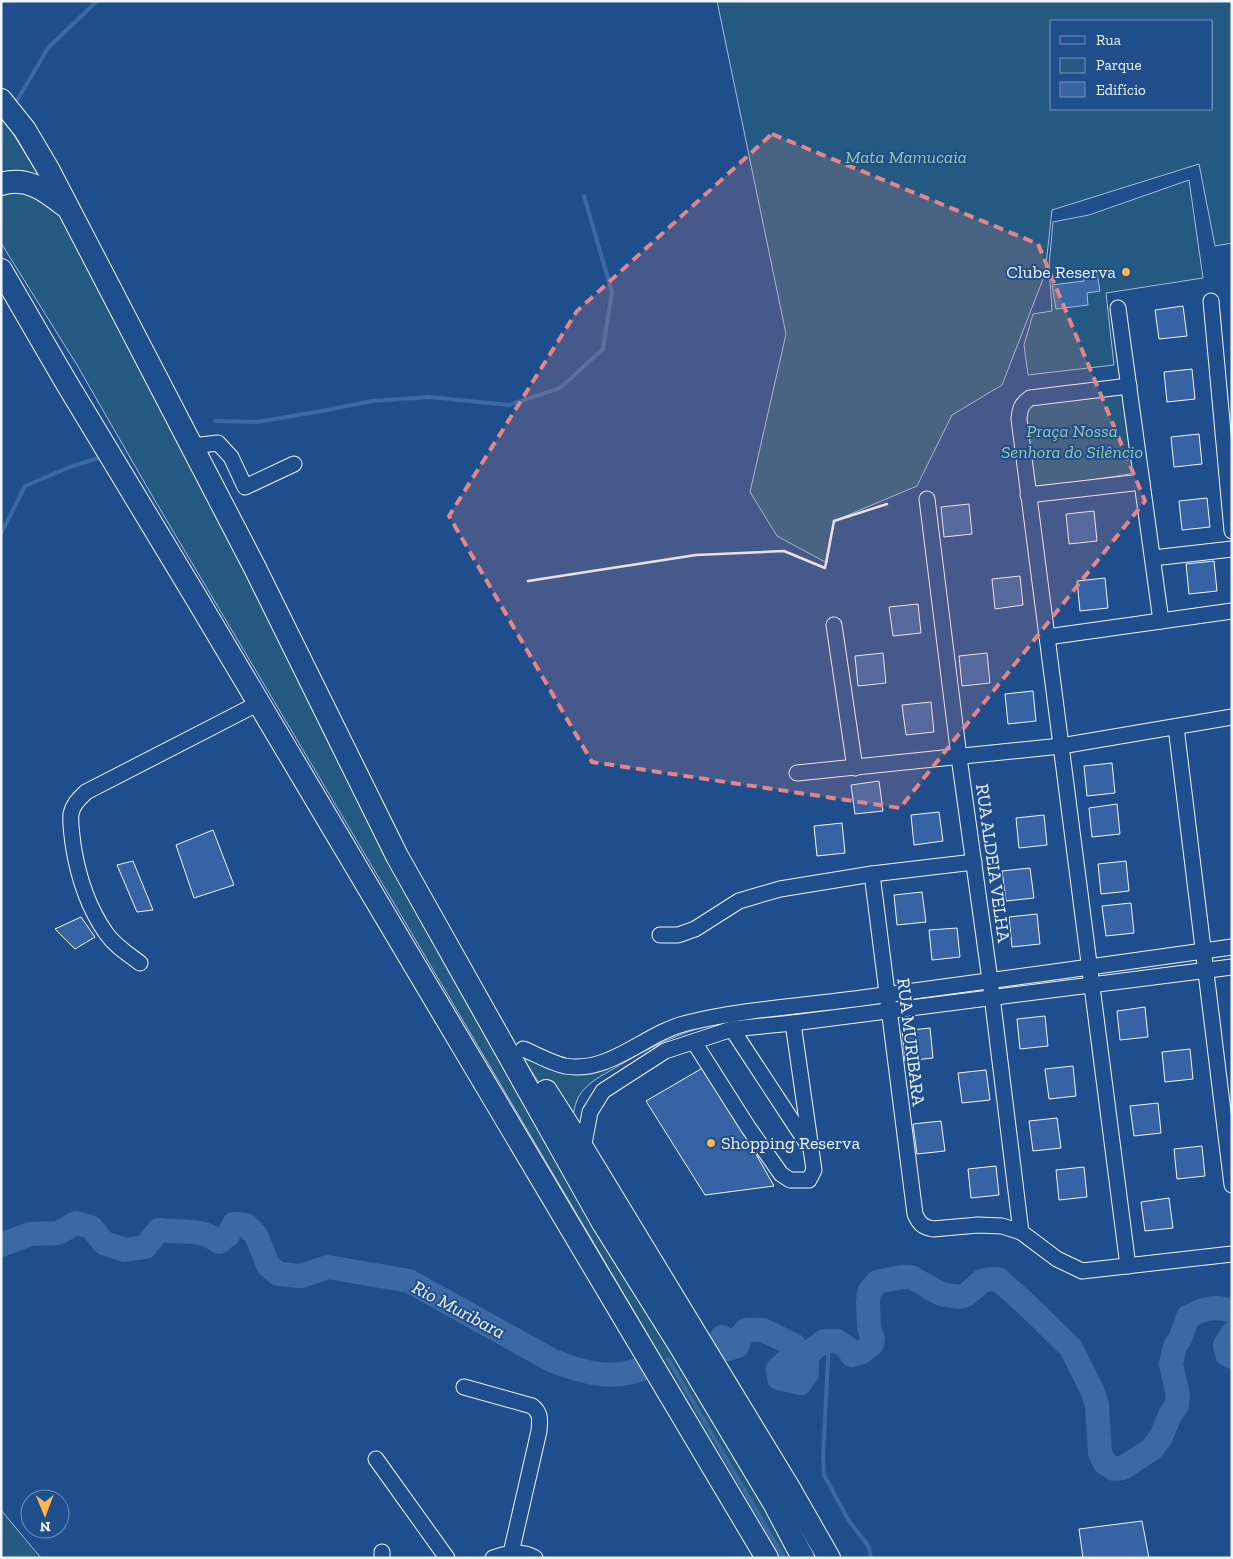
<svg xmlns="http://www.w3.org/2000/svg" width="1233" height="1559" viewBox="0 0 1233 1559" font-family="'Zilla Slab',serif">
<rect width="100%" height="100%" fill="#1f4e8c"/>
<g fill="#245a82" stroke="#a8bbd7" fill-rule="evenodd">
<path d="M 717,1 L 1232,1 L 1232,243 L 1215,246 L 1199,164 L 1052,210 L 1045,274 L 1002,385 L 952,415 L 917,486 L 834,521 L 827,563 L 777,536 L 750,492 L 786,334 ZM 1212,21 L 1212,109 L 1052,109 L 1052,21 Z"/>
<path d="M 1,114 L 39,176 L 24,171 L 1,175 Z"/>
<path d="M 1189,180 L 1203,278 L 1106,293 L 1114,365 L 1028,375 L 1024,345 L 1033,314 L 1052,311 L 1049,266 L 1053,222 L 1089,215 Z"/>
<path d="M 20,186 L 61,215 L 207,489 L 796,1558 L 779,1558 L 395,905 L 154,499 L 77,365 L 1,243 L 1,189 Z"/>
<path d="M 1119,392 L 1125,397 L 1133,471 L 1130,474 L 1038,488 L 1034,484 L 1022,418 L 1032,405 Z"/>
<path d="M 716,1023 C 679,1033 648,1048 615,1068 C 601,1076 588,1082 579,1096 C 573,1107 574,1118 569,1129 L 521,1055 L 548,1069 L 571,1073 L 659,1037 Z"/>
<path d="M 1,1510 L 41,1558 L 1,1558 Z"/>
</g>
<path fill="#3b69a3" stroke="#a8bbd7" d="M 1097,274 L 1100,291 L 1087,293 L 1088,305 L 1056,309 L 1052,285 L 1084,281 L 1083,276 Z"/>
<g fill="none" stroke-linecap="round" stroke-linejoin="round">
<g stroke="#3b69a3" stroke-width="4">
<path d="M 15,104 L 48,48 L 97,1"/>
<path d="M 215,421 L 257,422 L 322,411 L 372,401 L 429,397 L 509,405 L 560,388 L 603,349 L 612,292 L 584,196"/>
<path d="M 1,534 L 25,486 L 70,467 L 98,458"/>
<path d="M 829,1341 L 823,1456 L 824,1475 L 849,1521 L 869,1547 L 871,1558"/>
<path d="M 668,1359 L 784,1558"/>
</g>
<g stroke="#3b69a3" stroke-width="24">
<path d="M 1,1245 L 30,1234 L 58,1233 L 76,1223 L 91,1227 L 104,1243 L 125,1250 L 145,1247 L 159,1230 C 181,1233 201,1228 219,1242 L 228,1235 L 234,1224 L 246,1225 L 256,1235 L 268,1265 L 278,1274 L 301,1276 L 328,1267 L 409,1281 L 551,1360 C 580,1372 611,1381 641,1369"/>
<path d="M 1232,1334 L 1225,1345 L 1227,1354 L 1232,1357"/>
<path d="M 722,1337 L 728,1349 L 737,1346 L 741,1336 L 746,1330 L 763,1330 L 794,1345 L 798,1351 L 778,1369 L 779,1378 L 800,1383 L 807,1373 L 807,1358 L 812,1350 L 824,1341 L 837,1341 L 848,1348 L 852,1355 L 862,1352 L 872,1344 L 873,1339 L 869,1328 L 868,1302 L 869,1292 L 877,1282 L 902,1277 L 911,1277 L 941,1294 L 959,1297 L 966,1295 L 982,1281 L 990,1279 L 998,1279 L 1027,1305 L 1071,1348 L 1092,1390 L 1097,1405 L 1100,1453 L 1105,1463 L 1114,1469 L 1123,1468 L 1152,1449 L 1161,1437 L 1170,1415 L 1177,1405 L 1178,1395 L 1171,1364 L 1175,1346 L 1180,1339 L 1188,1317 C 1202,1309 1215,1305 1232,1311"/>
</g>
</g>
<g fill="#3563a3" stroke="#f2f6ff">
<path d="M 1183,306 L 1187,336 L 1159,339 L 1155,310 Z"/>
<path d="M 1192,369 L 1195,399 L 1167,402 L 1164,372 Z"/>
<path d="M 1199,434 L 1202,464 L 1174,467 L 1171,437 Z"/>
<path d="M 1207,498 L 1210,527 L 1182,530 L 1179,501 Z"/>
<path d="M 969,504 L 972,534 L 944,537 L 941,507 Z"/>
<path d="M 1094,511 L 1097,541 L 1069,544 L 1066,514 Z"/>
<path d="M 1214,561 L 1217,591 L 1189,594 L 1186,564 Z"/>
<path d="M 1020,576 L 1023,605 L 995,609 L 992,579 Z"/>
<path d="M 1105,578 L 1108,608 L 1080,611 L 1077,581 Z"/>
<path d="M 918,604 L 921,633 L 893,636 L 889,607 Z"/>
<path d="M 883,653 L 886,683 L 858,686 L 855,656 Z"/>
<path d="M 987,653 L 990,683 L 962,686 L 959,656 Z"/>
<path d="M 1033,691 L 1036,721 L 1008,724 L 1005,694 Z"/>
<path d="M 931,702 L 934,732 L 906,735 L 902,705 Z"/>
<path d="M 1112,763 L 1115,793 L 1087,796 L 1084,766 Z"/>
<path d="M 879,781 L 883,811 L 855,814 L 851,785 Z"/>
<path d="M 1117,804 L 1120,834 L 1092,837 L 1089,808 Z"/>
<path d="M 939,812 L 943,841 L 914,845 L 911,815 Z"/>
<path d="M 1044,815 L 1047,845 L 1019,848 L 1016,818 Z"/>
<path d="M 842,823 L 845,853 L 817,856 L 814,826 Z"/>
<path d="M 213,830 L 234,885 L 194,898 L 176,845 Z"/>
<path d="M 133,861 L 153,910 L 137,912 L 117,865 Z"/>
<path d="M 1126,861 L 1129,891 L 1101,894 L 1098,864 Z"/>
<path d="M 1030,868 L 1034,898 L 1006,901 L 1002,871 Z"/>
<path d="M 922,892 L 926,922 L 897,925 L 894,895 Z"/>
<path d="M 1131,903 L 1134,933 L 1106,936 L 1102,906 Z"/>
<path d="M 1037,914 L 1040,944 L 1012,947 L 1009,917 Z"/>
<path d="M 81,917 L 95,937 L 75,949 L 55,929 Z"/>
<path d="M 957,928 L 960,957 L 932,960 L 929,930 Z"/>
<path d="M 1145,1007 L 1148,1037 L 1120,1040 L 1117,1011 Z"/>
<path d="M 1045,1016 L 1048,1046 L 1020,1049 L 1017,1019 Z"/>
<path d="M 930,1028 L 933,1058 L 905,1061 L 902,1031 Z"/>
<path d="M 1190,1049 L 1193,1079 L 1165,1082 L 1162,1052 Z"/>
<path d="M 706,1066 L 774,1186 L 705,1195 L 646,1101 Z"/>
<path d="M 1073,1066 L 1076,1096 L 1049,1099 L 1045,1069 Z"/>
<path d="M 986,1070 L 990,1100 L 962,1103 L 958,1073 Z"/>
<path d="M 1158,1103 L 1161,1133 L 1134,1136 L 1130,1106 Z"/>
<path d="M 1057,1118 L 1061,1148 L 1033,1151 L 1029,1121 Z"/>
<path d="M 941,1121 L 945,1151 L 917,1154 L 913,1124 Z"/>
<path d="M 1202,1146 L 1205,1176 L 1177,1179 L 1174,1149 Z"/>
<path d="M 996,1166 L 999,1195 L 971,1198 L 968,1169 Z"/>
<path d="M 1084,1167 L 1087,1197 L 1059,1200 L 1056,1170 Z"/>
<path d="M 1169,1198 L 1173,1228 L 1145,1231 L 1141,1202 Z"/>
<path d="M 1142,1521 L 1149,1558 L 1083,1558 L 1079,1529 Z"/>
</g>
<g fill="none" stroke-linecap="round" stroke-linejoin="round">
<g stroke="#f2f6ff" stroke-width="17">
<g id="minor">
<path d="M 1211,301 L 1232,531"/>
<path d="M 1118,308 L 1161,621"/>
<path d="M 192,446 L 218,443 L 231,457 L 245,487 L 294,464"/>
<path d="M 1028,495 L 1142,482"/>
<path d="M 927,499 L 959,757 L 990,980 L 1021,1232"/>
<path d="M 1153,558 L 1232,549"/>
<path d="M 834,625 L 855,768"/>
<path d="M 1047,637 L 1232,611"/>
<path d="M 1176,727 L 1232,1185"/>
<path d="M 797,773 L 1061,746 L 1232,717"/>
<path d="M 872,874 L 915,1214 C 919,1223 922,1227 933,1229 L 978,1225 L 1002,1226 L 1021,1232 L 1057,1259 L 1082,1271 L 1232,1254"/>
<path d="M 660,935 L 678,935 L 695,929 L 739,901 L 780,889 L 872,874 L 974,862"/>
<path d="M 140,963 C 128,954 115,946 106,933 C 87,906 78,877 73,844 C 72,835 70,823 71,814 C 73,804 79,799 86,792 L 259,703"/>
<path d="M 732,1029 L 808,1145"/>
<path d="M 694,1042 L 748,1127 L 781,1174 L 790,1180 L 809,1180 L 814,1170 L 793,1023"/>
<path d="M 523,1049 C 536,1054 551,1063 565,1066 C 610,1074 645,1033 687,1023 C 744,1009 803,1006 862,998 C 985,981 1109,965 1232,947"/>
<path d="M 583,1149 L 590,1112 L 603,1091 L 665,1051 L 732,1029 L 793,1023 L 1232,967"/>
<path d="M 1128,1266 L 1019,419 C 1020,409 1021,404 1030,398 L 1129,386"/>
<path d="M 464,1387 L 532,1406 C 541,1413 540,1419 539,1431 L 511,1553"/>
<path d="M 376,1459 L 447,1558"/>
<path d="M 382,1552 L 382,1558"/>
<path d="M 493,1558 C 506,1553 522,1550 535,1558"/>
</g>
</g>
<g stroke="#f2f6ff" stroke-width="24">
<g id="highway">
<path d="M 1,100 L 25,130 L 48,169 L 255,568 L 397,856 L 603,1223 L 680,1346 L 774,1503 L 803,1558"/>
<path d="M 1,184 C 26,176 45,190 64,205"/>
<path d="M 1,270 L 66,382 L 197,599 L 767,1558"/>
<path d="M 546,1091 L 583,1149 L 789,1488 L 829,1558"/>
</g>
</g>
<use href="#minor" stroke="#1f4e8c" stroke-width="15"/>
<use href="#highway" stroke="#1f4e8c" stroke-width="22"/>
<path stroke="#f2f6ff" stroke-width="2.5" d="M 528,581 L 696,555 L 784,551 L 825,568 L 834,521 L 887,504"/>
</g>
<path fill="#e38589" fill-opacity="0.2" stroke="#e38589" stroke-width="4" stroke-dasharray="10 6" stroke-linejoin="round" d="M 772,134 L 1038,244 L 1145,501 L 900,808 L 592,762 L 449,516 L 577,311 Z"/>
<g fill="#ffb74d" stroke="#1f4e8c" stroke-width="2">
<circle cx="1126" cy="272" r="5"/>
<circle cx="711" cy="1143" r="5"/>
</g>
<g text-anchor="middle" stroke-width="4" stroke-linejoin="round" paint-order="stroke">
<g font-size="18" font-style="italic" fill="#97c8a6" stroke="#1f4e8c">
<text x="906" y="163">Mata Mamucaia</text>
<text x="1072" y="437">Praça Nossa<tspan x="1072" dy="21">Senhora do Silêncio</tspan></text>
</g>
<g font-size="18" fill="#f2f6ff" stroke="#1f4e8c" text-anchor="end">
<text x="1116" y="278">Clube Reserva</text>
<text x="721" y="1149" text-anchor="start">Shopping Reserva</text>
</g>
<g font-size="18" fill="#f2f6ff" stroke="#1f4e8c">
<text transform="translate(993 863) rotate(82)" y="6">RUA ALDEIA VELHA</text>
<text transform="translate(911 1042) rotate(83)" y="6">RUA MURIBARA</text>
</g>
<g font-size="19" font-style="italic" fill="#f2f6ff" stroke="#1f4e8c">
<text transform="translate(459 1309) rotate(28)" y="7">Rio Muribara</text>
</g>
</g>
<rect width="1233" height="1559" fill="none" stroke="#f2f6ff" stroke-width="5"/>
<rect x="1050" y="20" width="162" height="90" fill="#1f4e8c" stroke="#7391ba"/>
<rect x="1060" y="36" width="25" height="8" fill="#1f4e8c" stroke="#7391ba"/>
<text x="1096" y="45" font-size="15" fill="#f2f6ff">Rua</text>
<rect x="1060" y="58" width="25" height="15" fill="#245a82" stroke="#7391ba"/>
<text x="1096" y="70" font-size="15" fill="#f2f6ff">Parque</text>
<rect x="1060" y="82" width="25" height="15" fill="#3563a3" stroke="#7391ba"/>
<text x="1096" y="95" font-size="15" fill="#f2f6ff">Edifício</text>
<g transform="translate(45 1514) rotate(179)"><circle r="24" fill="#1f4e8c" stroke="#7391ba"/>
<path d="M0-4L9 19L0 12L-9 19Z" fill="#ffb74d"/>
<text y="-8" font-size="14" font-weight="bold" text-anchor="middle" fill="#f2f6ff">N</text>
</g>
</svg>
